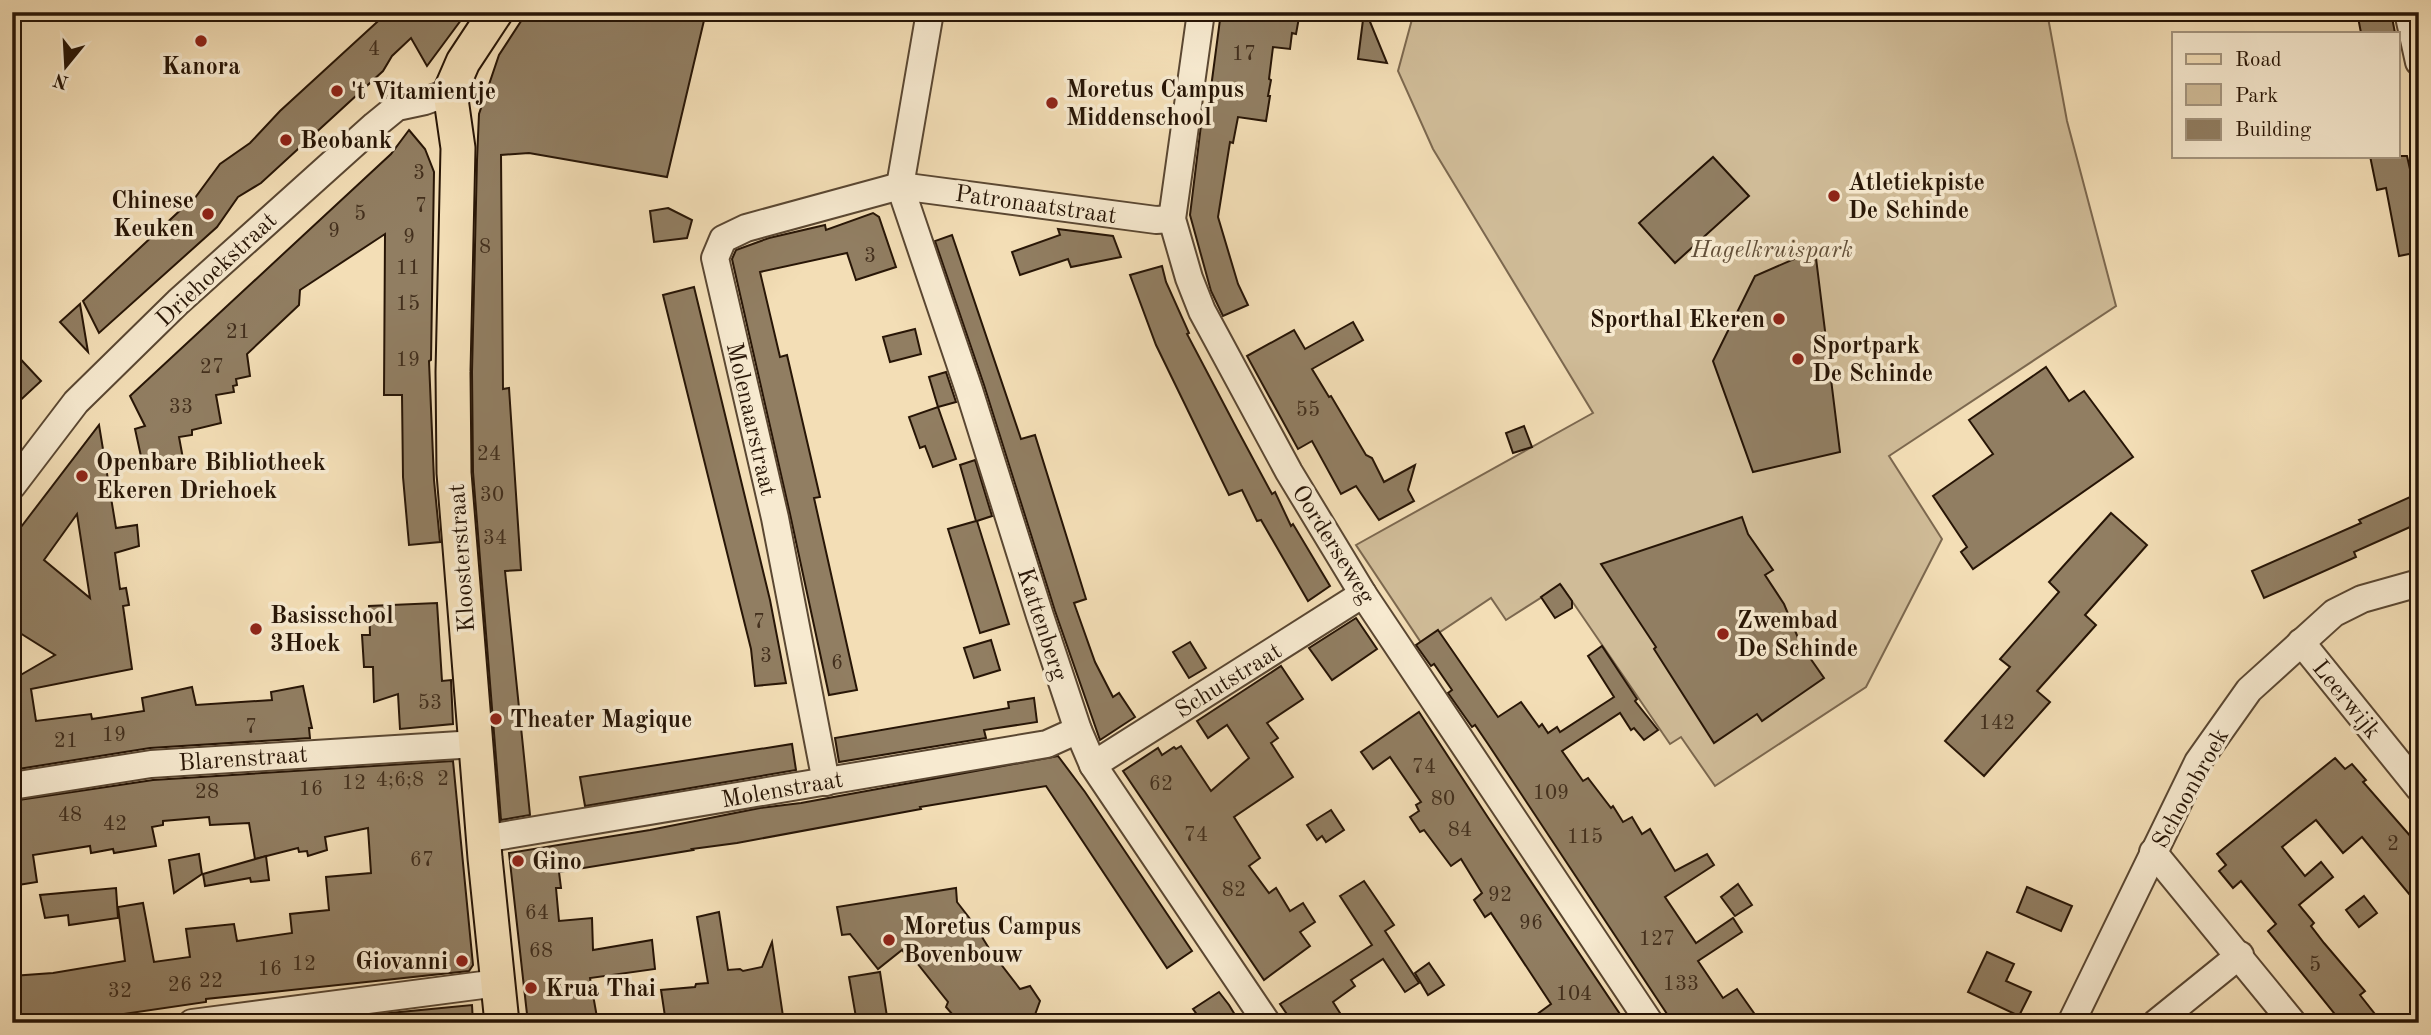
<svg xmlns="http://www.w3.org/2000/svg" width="2431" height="1035" viewBox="0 0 2431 1035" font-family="'Old Standard TT',serif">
<rect width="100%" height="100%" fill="#f3deb6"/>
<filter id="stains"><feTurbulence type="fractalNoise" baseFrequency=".00286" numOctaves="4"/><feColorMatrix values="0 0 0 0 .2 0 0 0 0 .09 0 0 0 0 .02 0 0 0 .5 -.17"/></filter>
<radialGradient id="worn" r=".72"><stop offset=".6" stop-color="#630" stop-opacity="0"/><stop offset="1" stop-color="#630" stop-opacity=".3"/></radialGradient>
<path fill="#d0bc98" stroke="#7c684f" stroke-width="2" d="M 1414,12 L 2047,12 L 2067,121 L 2116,306 L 1889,456 L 1942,539 L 1866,687 L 1715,786 L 1681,737 L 1670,744 L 1561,585 L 1506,620 L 1491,598 L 1422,644 L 1356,545 L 1593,413 L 1433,149 L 1398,71 Z"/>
<g fill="#917e62" stroke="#271506" stroke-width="2" fill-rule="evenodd">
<path d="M 388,12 L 467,12 L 427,66 L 411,38 L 392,56 L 383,71 L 261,183 L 238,197 L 217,227 L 99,333 L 83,301 L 187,204 L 189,206 L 220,164 L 250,143 L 280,111 Z"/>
<path d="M 527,12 L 706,12 L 667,177 L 529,153 L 501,155 L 503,389 L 509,388 L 521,570 L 505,571 L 530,815 L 501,820 L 473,472 L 472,372 L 477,160 L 479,114 L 499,55 Z"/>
<path d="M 1221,12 L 1300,12 L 1296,34 L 1292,33 L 1290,49 L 1273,47 L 1269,79 L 1271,80 L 1268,96 L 1270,96 L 1266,121 L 1238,117 L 1233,143 L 1230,142 L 1218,217 L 1238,284 L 1248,305 L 1223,316 L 1211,291 L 1190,215 L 1202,117 L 1207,118 Z"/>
<path d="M 1364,12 L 1366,12 L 1387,63 L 1358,59 Z"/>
<path d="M 2357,12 L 2391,12 L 2395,33 L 2361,33 Z"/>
<path d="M 409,130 L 425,149 L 434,172 L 431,360 L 429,361 L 434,480 L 440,542 L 409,545 L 403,477 L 402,395 L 384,395 L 385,234 L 300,290 L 299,305 L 247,354 L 250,376 L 236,379 L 237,385 L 233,386 L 234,392 L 216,395 L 221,423 L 192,430 L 192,435 L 179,437 L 184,464 L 144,470 L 135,429 L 145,426 L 130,396 L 391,154 Z"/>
<path d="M 2370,156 L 2407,156 L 2419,209 L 2419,252 L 2399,256 L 2386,188 L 2377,190 Z"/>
<path d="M 1713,157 L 1749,196 L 1675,263 L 1639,223 Z"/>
<path d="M 668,208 L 692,220 L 687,238 L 654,242 L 650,211 Z"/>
<path d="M 873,213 L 879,217 L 896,267 L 856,280 L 847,253 L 760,272 L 780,357 L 787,355 L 820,497 L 814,498 L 857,690 L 829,695 L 790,514 L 732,259 L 736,250 L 769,238 L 825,225 L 826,230 Z"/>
<path d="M 1058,229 L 1113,236 L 1121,257 L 1071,267 L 1068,259 L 1020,275 L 1012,252 L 1060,235 Z"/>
<path d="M 952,235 L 1021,439 L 1035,435 L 1086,599 L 1074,603 L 1095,662 L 1113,697 L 1119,693 L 1135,717 L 1100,740 L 1055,611 L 984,385 L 935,241 Z"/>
<path d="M 1815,250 L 1840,452 L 1753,472 L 1713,361 L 1755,276 Z"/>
<path d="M 1162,266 L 1166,282 L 1189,333 L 1187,334 L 1237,429 L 1272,494 L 1275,492 L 1291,526 L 1293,524 L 1330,586 L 1308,601 L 1261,520 L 1257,521 L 1242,490 L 1229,495 L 1156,345 L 1130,275 Z"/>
<path d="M 694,287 L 770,600 L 786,683 L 755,686 L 751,649 L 663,295 Z"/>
<path d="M 80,304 L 88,352 L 60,322 Z"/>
<path d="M 1353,322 L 1363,340 L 1312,369 L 1329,397 L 1331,396 L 1366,455 L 1372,458 L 1384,482 L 1415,465 L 1408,490 L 1414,501 L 1379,520 L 1356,486 L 1341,494 L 1312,441 L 1298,449 L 1247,356 L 1294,330 L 1305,349 Z"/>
<path d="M 915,329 L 921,354 L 890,362 L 883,337 Z"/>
<path d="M 12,350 L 41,381 L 12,408 Z"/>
<path d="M 2046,367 L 2069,401 L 2084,391 L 2133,457 L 1973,569 L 1961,552 L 1967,547 L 1933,496 L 1993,454 L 1969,420 Z"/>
<path d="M 946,372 L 956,402 L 938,407 L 929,377 Z"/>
<path d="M 938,407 L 956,459 L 933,467 L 925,446 L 920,448 L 909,417 Z"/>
<path d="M 99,425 L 116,528 L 137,525 L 139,546 L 115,553 L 120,589 L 126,588 L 129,605 L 123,606 L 132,669 L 31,689 L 36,721 L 91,714 L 92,719 L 144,711 L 142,698 L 192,687 L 196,705 L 272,700 L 271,692 L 303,686 L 312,728 L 309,728 L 310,738 L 150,748 L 12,770 L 12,680 L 55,655 L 12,628 L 12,521 L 21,527 ZM 77,514 L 90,598 L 44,560 Z"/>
<path d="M 1524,426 L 1532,447 L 1513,453 L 1506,433 Z"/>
<path d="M 975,460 L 992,516 L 977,521 L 1009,624 L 980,633 L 948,529 L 976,521 L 960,465 Z"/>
<path d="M 2419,493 L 2419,523 L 2354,552 L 2356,557 L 2264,598 L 2252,571 L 2361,523 L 2359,520 Z"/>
<path d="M 2111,513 L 2147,545 L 2085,615 L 2096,625 L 2037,691 L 2050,702 L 1984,776 L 1945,741 L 2010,667 L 2000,659 L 2059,592 L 2049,582 Z"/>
<path d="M 1742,517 L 1748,534 L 1773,570 L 1765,575 L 1784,604 L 1801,645 L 1824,678 L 1762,721 L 1757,714 L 1714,743 L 1654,649 L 1656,647 L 1601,564 Z"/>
<path d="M 1560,584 L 1572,601 L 1572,608 L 1555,618 L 1541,597 Z"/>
<path d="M 437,603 L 442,681 L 451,680 L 453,724 L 400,729 L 398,694 L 374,702 L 373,667 L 364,667 L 362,635 L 370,635 L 369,606 Z"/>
<path d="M 1356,618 L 1377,649 L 1332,680 L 1309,648 Z"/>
<path d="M 1438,630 L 1498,717 L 1521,702 L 1539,727 L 1542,724 L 1548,733 L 1557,727 L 1560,732 L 1614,697 L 1588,656 L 1602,646 L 1637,699 L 1635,701 L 1658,730 L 1644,740 L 1634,728 L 1631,730 L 1620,713 L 1562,751 L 1583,781 L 1588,778 L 1611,808 L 1613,806 L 1623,822 L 1632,817 L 1642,834 L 1650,829 L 1675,871 L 1707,854 L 1714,865 L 1665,897 L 1696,943 L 1733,918 L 1742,932 L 1698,961 L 1723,998 L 1737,989 L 1761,1023 L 1673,1023 L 1488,744 L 1475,725 L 1472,727 L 1448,693 L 1452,690 L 1434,664 L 1431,666 L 1416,645 Z"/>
<path d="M 991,640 L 1000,670 L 974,678 L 964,648 Z"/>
<path d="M 1190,642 L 1206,668 L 1189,678 L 1173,652 Z"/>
<path d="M 1281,666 L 1303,699 L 1267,723 L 1278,738 L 1271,743 L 1293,777 L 1234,817 L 1260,858 L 1249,866 L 1269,893 L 1276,888 L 1290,911 L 1303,903 L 1315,922 L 1300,932 L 1310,946 L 1264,980 L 1123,771 L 1158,748 L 1162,755 L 1174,747 L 1176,749 L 1181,746 L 1211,791 L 1249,758 L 1227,725 L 1208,738 L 1197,721 Z"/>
<path d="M 1034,698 L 1037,722 L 984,730 L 986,738 L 839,762 L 835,738 L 1009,708 L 1008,702 Z"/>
<path d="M 1419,712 L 1489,819 L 1626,1023 L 1525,1023 L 1551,1004 L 1491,913 L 1485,917 L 1474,900 L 1482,893 L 1461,859 L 1451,866 L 1424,830 L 1420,832 L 1410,817 L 1419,811 L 1416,805 L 1421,802 L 1390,757 L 1373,769 L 1361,752 Z"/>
<path d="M 792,744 L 796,770 L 585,806 L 580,777 Z"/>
<path d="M 1058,756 L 1085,792 L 1192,951 L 1167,968 L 1046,786 L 920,807 L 921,809 L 737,843 L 692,849 L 693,850 L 559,872 L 561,888 L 556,888 L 559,921 L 592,918 L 593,950 L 652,940 L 655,969 L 590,978 L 598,1023 L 528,1023 L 509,853 L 650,830 L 760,808 L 801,803 Z"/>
<path d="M 2335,758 L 2345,769 L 2352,764 L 2366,780 L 2363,782 L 2419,846 L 2419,906 L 2362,837 L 2343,853 L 2316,820 L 2282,847 L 2305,876 L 2321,862 L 2333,877 L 2299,905 L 2314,923 L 2311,926 L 2324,943 L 2365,991 L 2360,995 L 2382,1023 L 2342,1023 L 2268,931 L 2276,924 L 2241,881 L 2233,888 L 2219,871 L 2226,865 L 2217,854 Z"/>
<path d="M 453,761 L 473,965 L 469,971 L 206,999 L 206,1002 L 62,1023 L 12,1023 L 12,976 L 53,973 L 125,961 L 118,907 L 143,903 L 154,962 L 190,957 L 186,929 L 234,924 L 237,941 L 292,933 L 290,914 L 329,910 L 326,877 L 371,873 L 368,828 L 325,837 L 327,850 L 308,856 L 307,851 L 299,852 L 298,848 L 255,859 L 249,823 L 210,825 L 209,817 L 163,821 L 163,825 L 152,827 L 156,846 L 114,853 L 113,849 L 91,853 L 90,846 L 33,855 L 37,882 L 12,886 L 12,801 L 153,780 Z"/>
<path d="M 1331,810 L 1344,830 L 1326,842 L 1322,836 L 1317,840 L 1307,825 Z"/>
<path d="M 199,854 L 202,874 L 174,893 L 169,860 Z"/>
<path d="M 266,856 L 269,880 L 251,882 L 250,878 L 205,886 L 203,874 Z"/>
<path d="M 1364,881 L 1394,925 L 1385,931 L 1419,983 L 1405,992 L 1383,959 L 1351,980 L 1355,986 L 1333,1002 L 1340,1013 L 1329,1023 L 1293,1023 L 1280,1004 L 1372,945 L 1340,896 Z"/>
<path d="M 1738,884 L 1752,905 L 1735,916 L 1721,897 Z"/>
<path d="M 2027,887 L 2072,906 L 2061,931 L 2017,912 Z"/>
<path d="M 116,888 L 118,918 L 69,925 L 68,915 L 45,918 L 40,895 Z"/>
<path d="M 956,888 L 957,902 L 974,924 L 990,950 L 1020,989 L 1030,986 L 1040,1001 L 1032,1023 L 959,1022 L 946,1007 L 948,1002 L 909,953 L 906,955 L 902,950 L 878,969 L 850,934 L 842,935 L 837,907 Z"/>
<path d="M 2364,896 L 2377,913 L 2359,927 L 2346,910 Z"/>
<path d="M 719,912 L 728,970 L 740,969 L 743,971 L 762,967 L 772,942 L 784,1023 L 666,1023 L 661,990 L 695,987 L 696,984 L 708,983 L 697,917 Z"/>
<path d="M 1987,952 L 2014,964 L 2006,981 L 2031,992 L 2019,1016 L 1968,992 Z"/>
<path d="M 1429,963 L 1444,985 L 1428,995 L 1415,973 Z"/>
<path d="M 880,972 L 888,1023 L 857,1023 L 849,977 Z"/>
<path d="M 1219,992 L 1229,1005 L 1240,1023 L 1203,1023 L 1193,1009 Z"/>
<path d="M 472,1005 L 473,1023 L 381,1023 L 380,1014 Z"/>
</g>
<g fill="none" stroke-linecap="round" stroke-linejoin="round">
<g stroke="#5a4732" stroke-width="30">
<g id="minor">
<path d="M 930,12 L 900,186 L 969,390 L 1040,616 L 1078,730 L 1093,765 L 1267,1023"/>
<path d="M 1201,12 L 1172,219 L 1189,278 L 1202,311 L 1289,472 L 1363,594 L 1650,1023"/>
<path d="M 2408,12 L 2419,62"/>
<path d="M 12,486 L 76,402 L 178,302 L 375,125 L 397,107 L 425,101 L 450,92"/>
<path d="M 2301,642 L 2419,788"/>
<path d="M 1093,765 L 1363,594"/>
<path d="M 826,782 L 775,518 L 715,258 L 723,239 L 746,228 L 900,186 L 1156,220 L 1172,219"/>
<path d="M 12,786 L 151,764 L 476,744"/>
<path d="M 483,839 L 1047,744 L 1078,730"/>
<path d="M 2153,852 L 2293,1023"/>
<path d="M 192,1023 L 498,983"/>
<path d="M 2071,1023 L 2198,762 L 2249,690 L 2334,613 L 2362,599 L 2419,583"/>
<path d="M 2156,1023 L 2240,955"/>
</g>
</g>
<g stroke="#271506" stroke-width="37">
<path id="major" d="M 496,12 L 463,62 L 450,92 L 458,148 L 453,372 L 454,473 L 485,858 L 502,1023"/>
</g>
<use href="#minor" stroke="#f7ead0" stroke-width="26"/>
<use href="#major" stroke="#f3deb6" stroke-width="33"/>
</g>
<g fill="#8f2418" stroke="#f7ead0" stroke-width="2.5">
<circle cx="201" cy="41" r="7"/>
<circle cx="337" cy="91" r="7"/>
<circle cx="1052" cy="103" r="7"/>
<circle cx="286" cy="140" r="7"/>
<circle cx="1834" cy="196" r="7"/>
<circle cx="208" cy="214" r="7"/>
<circle cx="1779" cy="319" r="7"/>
<circle cx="1798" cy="359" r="7"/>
<circle cx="82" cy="476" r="7"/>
<circle cx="256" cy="629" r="7"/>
<circle cx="1723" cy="634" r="7"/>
<circle cx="496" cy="719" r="7"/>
<circle cx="518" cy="861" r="7"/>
<circle cx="889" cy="940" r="7"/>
<circle cx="462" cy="961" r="7"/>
<circle cx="531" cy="988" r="7"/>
</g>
<g text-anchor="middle" stroke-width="7" stroke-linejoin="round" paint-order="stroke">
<g font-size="21" fill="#422f1d">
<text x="374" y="55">4</text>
<text x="1244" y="60">17</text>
<text x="419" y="179">3</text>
<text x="421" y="212">7</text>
<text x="360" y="220">5</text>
<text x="334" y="237">9</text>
<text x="409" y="243">9</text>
<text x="485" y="253">8</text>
<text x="870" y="262">3</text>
<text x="408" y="274">11</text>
<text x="408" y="310">15</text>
<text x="238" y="338">21</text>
<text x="408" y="366">19</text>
<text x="212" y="373">27</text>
<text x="181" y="413">33</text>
<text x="1308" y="416">55</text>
<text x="489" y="460">24</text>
<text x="492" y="501">30</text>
<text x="495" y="544">34</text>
<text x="759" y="628">7</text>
<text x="766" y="662">3</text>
<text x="837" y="669">6</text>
<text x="430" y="709">53</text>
<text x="1997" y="729">142</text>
<text x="251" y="733">7</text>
<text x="114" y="741">19</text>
<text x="66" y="747">21</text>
<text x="1424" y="773">74</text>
<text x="443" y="785">2</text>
<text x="400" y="786">4;6;8</text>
<text x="354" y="789">12</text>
<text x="1161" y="790">62</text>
<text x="311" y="795">16</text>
<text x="207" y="798">28</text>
<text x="1551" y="799">109</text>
<text x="1443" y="805">80</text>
<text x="70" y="821">48</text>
<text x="115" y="830">42</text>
<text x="1460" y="836">84</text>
<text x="1196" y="841">74</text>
<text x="1585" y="843">115</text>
<text x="2393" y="850">2</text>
<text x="422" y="866">67</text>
<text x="1234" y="896">82</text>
<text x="1500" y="901">92</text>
<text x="537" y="919">64</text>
<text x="1531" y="929">96</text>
<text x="1657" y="945">127</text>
<text x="541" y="957">68</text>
<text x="304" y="970">12</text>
<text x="2315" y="971">5</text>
<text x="270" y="975">16</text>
<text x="211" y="987">22</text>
<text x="1681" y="990">133</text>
<text x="180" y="991">26</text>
<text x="120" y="997">32</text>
<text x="1574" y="1000">104</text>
</g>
<g font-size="24" font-weight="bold" fill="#271506" stroke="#f7ead0" text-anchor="start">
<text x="201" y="74" text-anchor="middle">Kanora</text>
<text x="1066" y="97">Moretus Campus<tspan x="1066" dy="28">Middenschool</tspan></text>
<text x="351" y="99">'t Vitamientje</text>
<text x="300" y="148">Beobank</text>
<text x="1848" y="190">Atletiekpiste<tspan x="1848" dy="28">De Schinde</tspan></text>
<text x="194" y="208" text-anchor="end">Chinese<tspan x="194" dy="28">Keuken</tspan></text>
<text x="1765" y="327" text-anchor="end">Sporthal Ekeren</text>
<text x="1812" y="353">Sportpark<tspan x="1812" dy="28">De Schinde</tspan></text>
<text x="96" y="470">Openbare Bibliotheek<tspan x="96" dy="28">Ekeren Driehoek</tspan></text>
<text x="270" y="623">Basisschool<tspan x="270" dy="28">3Hoek</tspan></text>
<text x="1737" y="628">Zwembad<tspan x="1737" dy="28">De Schinde</tspan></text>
<text x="510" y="727">Theater Magique</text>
<text x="532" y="869">Gino</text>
<text x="903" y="934">Moretus Campus<tspan x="903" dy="28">Bovenbouw</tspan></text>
<text x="448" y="969" text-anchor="end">Giovanni</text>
<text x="545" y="996">Krua Thai</text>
</g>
<g font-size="24" fill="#271506" stroke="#f7ead0">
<text transform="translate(1036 204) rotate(8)" y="8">Patronaatstraat</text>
<text transform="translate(216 269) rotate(-43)" y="8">Driehoekstraat</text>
<text transform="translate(752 419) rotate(77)" y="8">Molenaarstraat</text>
<text transform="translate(1334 544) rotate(58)" y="8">Oorderseweg</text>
<text transform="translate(461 558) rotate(-94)" y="8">Kloosterstraat</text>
<text transform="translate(1043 624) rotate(72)" y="8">Kattenberg</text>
<text transform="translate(1228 680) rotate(-32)" y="8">Schutstraat</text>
<text transform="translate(2347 699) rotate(51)" y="8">Leerwijk</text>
<text transform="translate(243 758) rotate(-4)" y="8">Blarenstraat</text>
<text transform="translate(2190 788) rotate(-61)" y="8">Schoonbroek</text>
<text transform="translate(782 789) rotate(-10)" y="8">Molenstraat</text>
</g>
<g font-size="24" font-style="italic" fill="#624f39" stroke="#f7ead0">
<text x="1772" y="257">Hagelkruispark</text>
</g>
</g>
<rect width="2431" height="1035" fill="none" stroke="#f3deb6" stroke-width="42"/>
<rect x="14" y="14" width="2403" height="1007" fill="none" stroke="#271506" stroke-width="3.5"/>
<rect x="21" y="21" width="2389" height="993" fill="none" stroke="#271506" stroke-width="2"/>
<rect x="2172" y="32" width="228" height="126" fill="#f7ead0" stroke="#a4957f" stroke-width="2"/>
<rect x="2186" y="54" width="35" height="10" fill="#f3deb6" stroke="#a4957f" stroke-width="2"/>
<text x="2235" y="66" font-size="21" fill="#271506">Road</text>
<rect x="2186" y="84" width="35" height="21" fill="#d0bc98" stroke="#a4957f" stroke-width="2"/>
<text x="2235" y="102" font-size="21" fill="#271506">Park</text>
<rect x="2186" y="119" width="35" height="21" fill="#917e62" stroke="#a4957f" stroke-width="2"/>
<text x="2235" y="136" font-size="21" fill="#271506">Building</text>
<g transform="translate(66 66) rotate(198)" stroke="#f7ead0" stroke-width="5" paint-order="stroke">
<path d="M0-5L12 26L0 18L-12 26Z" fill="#271506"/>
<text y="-10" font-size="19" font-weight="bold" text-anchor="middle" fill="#271506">N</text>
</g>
<rect width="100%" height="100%" filter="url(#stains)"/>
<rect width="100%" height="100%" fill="url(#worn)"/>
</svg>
